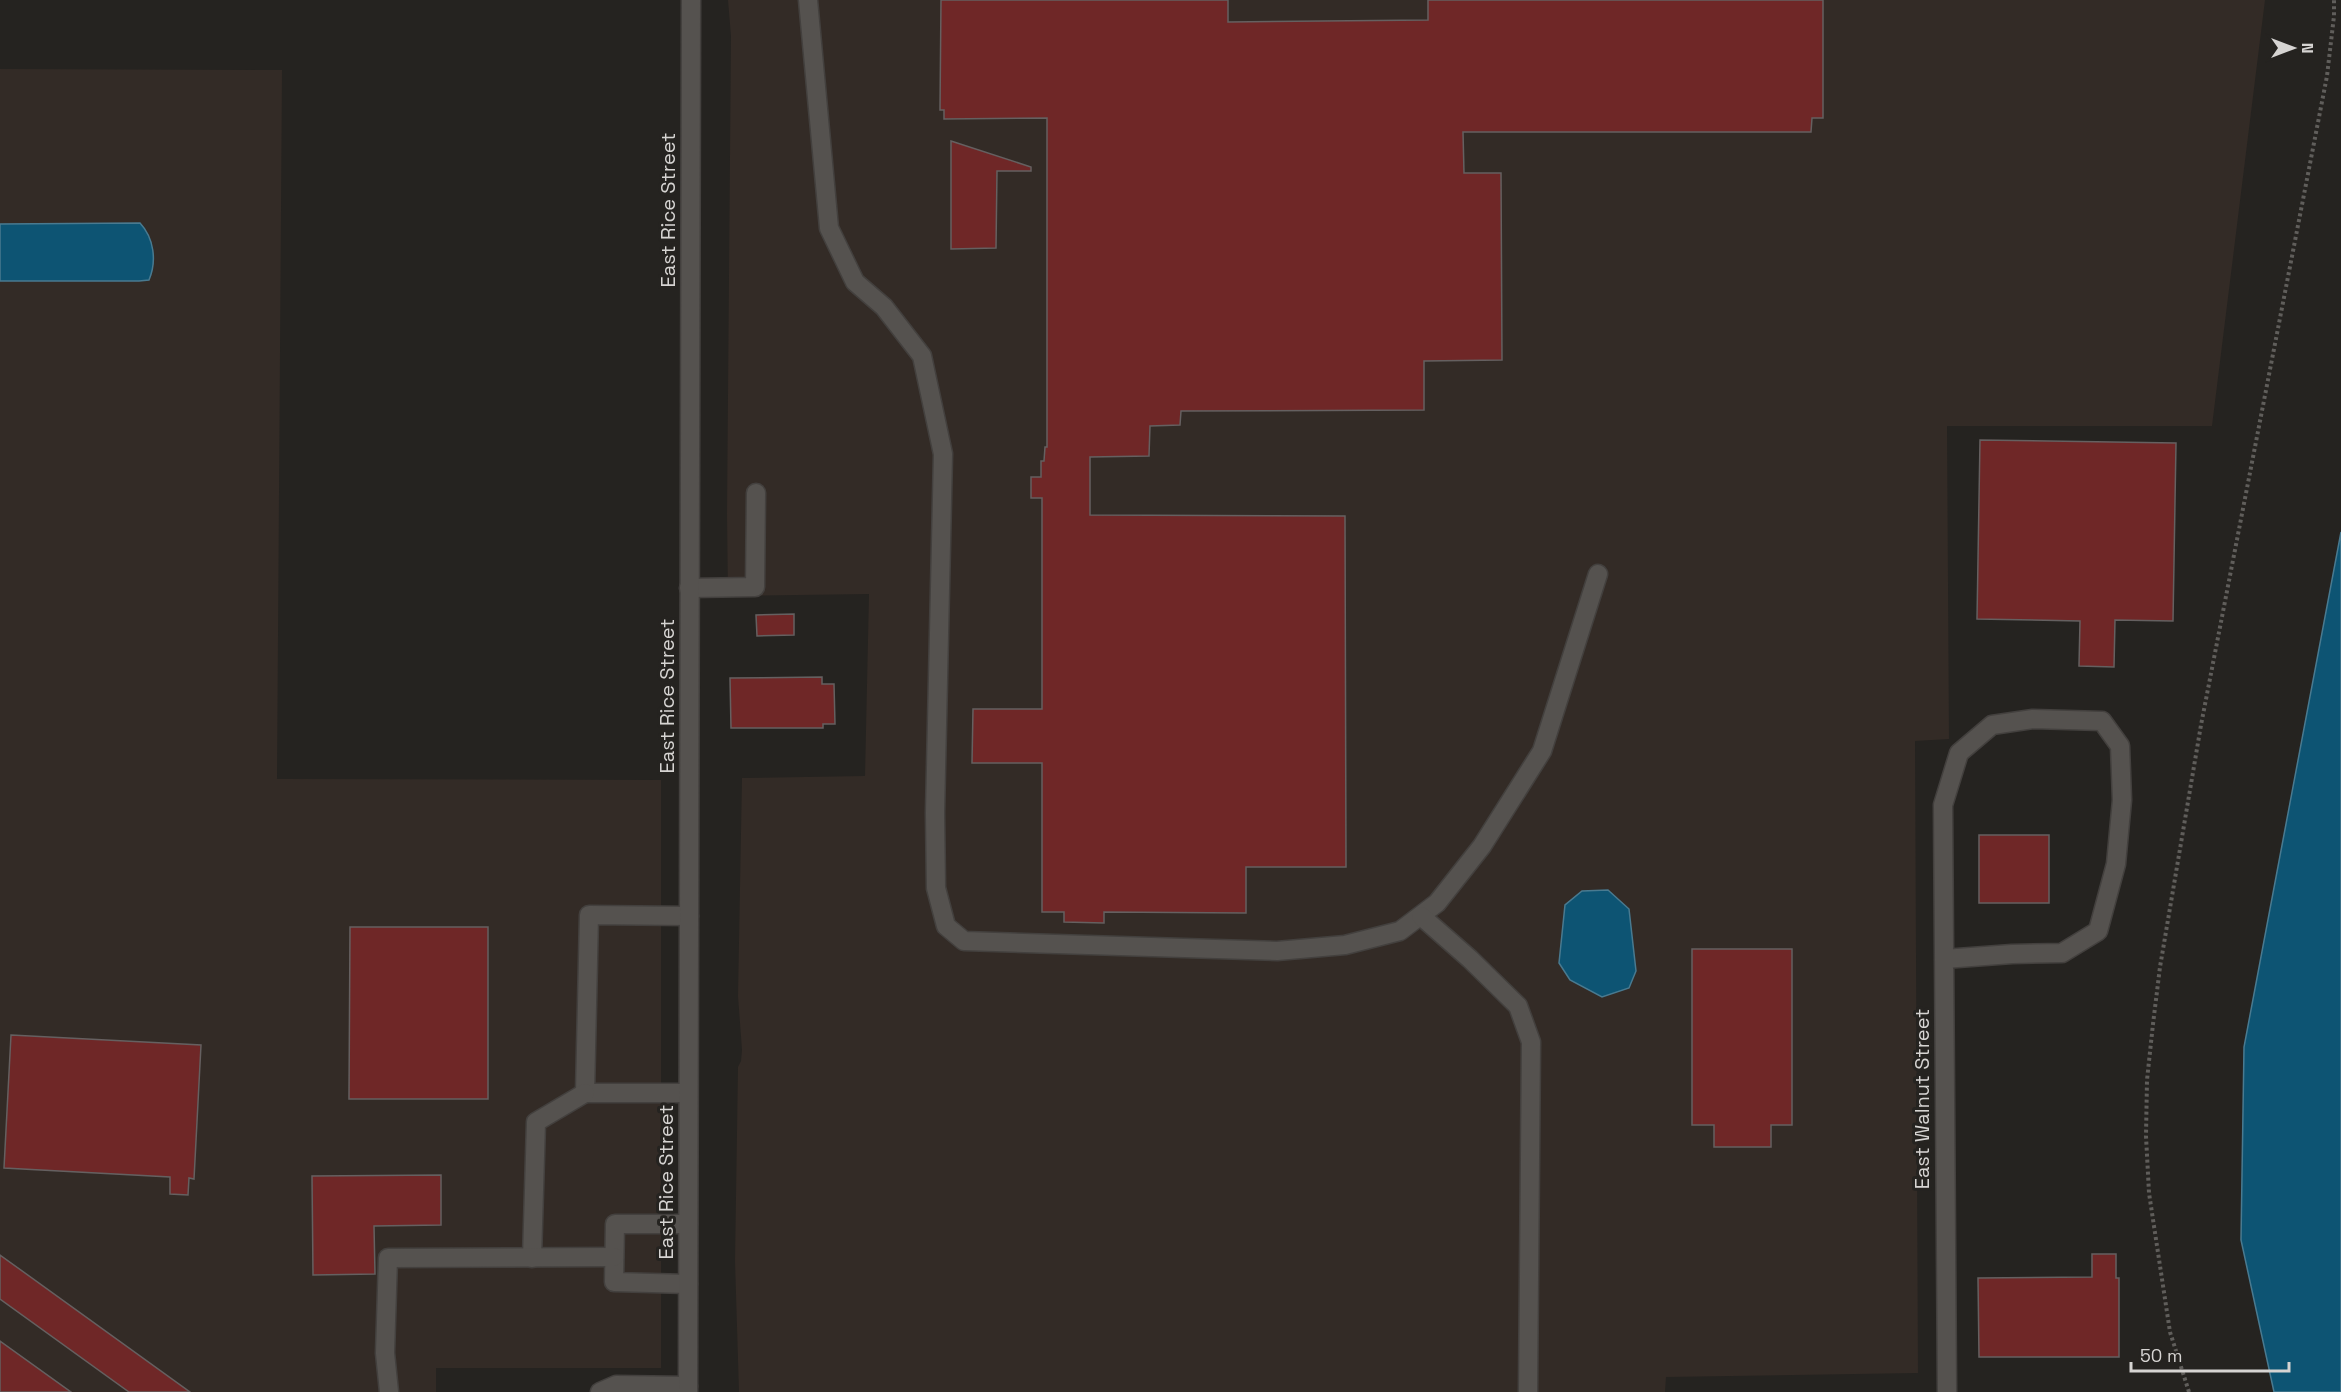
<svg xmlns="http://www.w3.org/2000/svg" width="2341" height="1392" viewBox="0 0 2341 1392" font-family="'Space Grotesk',sans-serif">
<rect width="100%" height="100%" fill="#252320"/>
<g fill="#332b26">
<path d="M 728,0 L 2265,0 L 2212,426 L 1947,426 L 1949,739 L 1915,741 L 1918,1373 L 1666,1377 L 1665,1392 L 739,1392 L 735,1261 L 738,1067 L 741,1061 L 742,1050 L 738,996 L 742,778 L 865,776 L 869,594 L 728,596 L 727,514 L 731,36 Z"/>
<path d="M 0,69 L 282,70 L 277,779 L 661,780 L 661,1368 L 436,1368 L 436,1392 L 0,1392 Z"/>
</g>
<g fill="#0d5473" stroke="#497a90" stroke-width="1.5">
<path d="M 140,223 C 154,238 157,261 149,280 L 139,281 L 0,281 L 0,224 Z"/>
<path d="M 2341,532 L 2341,1392 L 2274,1392 L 2241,1240 L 2244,1047 Z"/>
<path d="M 1608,890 L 1629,909 L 1636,971 L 1629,988 L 1602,997 L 1570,980 L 1559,963 L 1565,905 L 1582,891 Z"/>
</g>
<g fill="#6f2727" stroke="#656060" stroke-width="1.5">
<path d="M 941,0 L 1228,0 L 1228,22 L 1428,20 L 1428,0 L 1823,0 L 1823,118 L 1812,118 L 1811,132 L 1463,132 L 1464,173 L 1501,173 L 1502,360 L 1424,361 L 1424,410 L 1181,411 L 1180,425 L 1150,426 L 1149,456 L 1090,457 L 1090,515 L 1345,516 L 1346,867 L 1246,867 L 1246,913 L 1104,912 L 1104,923 L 1064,922 L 1064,912 L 1042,912 L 1042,763 L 972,763 L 973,709 L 1042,709 L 1042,498 L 1031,498 L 1031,477 L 1041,477 L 1041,461 L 1044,461 L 1045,447 L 1047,447 L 1047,118 L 944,119 L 944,110 L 940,110 Z"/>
<path d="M 951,141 L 1031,167 L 1031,171 L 997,171 L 996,248 L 951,249 Z"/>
<path d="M 1980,440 L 2176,443 L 2173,621 L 2115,620 L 2114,667 L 2079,666 L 2080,621 L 1977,619 Z"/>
<path d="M 794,614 L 794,635 L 757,636 L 756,615 Z"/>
<path d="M 822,677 L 822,684 L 834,684 L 835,724 L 823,724 L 823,728 L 731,728 L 730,678 Z"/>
<rect x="1979" y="835" width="70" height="68"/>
<path d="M 350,927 L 488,927 L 488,1099 L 349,1099 Z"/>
<path d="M 1692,949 L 1792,949 L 1792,1125 L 1771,1125 L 1771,1147 L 1714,1147 L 1714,1125 L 1692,1125 Z"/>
<path d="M 11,1035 L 201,1045 L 194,1179 L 189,1178 L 188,1195 L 170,1194 L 170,1177 L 4,1168 Z"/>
<path d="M 441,1175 L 441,1225 L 374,1226 L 375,1274 L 313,1275 L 312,1176 Z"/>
<path d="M 2092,1254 L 2116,1254 L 2116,1278 L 2119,1278 L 2119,1357 L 1979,1357 L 1978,1278 L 2092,1277 Z"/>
<path d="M 0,1255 L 190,1392 L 129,1392 L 0,1299 Z"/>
<path d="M 0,1341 L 71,1392 L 0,1392 Z"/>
</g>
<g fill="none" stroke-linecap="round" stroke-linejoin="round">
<g stroke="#43403e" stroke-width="21">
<g id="minor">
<path d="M 808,0 L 829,228 L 855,282 L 884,307 L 922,356 L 943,454 L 935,813 L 936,888 L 946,926 L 964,941 L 1277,951 L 1345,945 L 1400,931 L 1437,903 L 1482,846 L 1542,751 L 1598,574"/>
<path d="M 689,588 L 755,587 L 756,493"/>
<path d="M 1421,916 L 1470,959 L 1518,1006 L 1531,1042 L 1528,1392"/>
<path d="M 1944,959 L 2012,954 L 2062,953 L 2098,931 L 2116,864 L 2122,800 L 2120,746 L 2102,721 L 2033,719 L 1992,725 L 1959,753 L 1943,805 L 1947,1392"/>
<path d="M 688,1093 L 585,1093 L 589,915 L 689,916"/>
<path d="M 688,1224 L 615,1224 L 614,1282 L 688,1284"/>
<path d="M 532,1258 L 536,1122 L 585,1093"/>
<path d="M 389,1392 L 385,1353 L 388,1258 L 614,1257"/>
<path d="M 600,1392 L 616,1385 L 688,1386"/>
<path d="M 688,1392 L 691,0"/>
</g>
</g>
<path stroke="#605e5b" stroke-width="4" stroke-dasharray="3 3" stroke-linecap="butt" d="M 2189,1392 L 2170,1332 L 2149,1193 L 2146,1136 L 2147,1080 L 2153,1024 L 2160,967 L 2201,725 L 2327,76 L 2334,16 L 2334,0"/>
<use href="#minor" stroke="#55524f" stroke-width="18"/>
</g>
<g text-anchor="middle" stroke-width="6" stroke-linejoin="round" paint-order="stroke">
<g font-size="20" fill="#d6d4d2" stroke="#252320">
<text transform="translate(668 210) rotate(-90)" y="7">East Rice Street</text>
<text transform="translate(667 696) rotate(-90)" y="7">East Rice Street</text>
<text transform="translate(1922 1099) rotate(-90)" y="7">East Walnut Street</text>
<text transform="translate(666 1182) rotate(-90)" y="7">East Rice Street</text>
</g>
</g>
<g transform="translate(2293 48) rotate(90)" stroke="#252320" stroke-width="4.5" paint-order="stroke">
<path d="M0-4.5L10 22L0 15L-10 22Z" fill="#d6d4d2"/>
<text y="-9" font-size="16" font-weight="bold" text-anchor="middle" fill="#d6d4d2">N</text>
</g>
<path d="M2131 1362v9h158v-9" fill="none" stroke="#d6d4d2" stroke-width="3"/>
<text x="2140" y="1362" font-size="18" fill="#d6d4d2" stroke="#252320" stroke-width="4.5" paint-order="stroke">50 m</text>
</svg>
